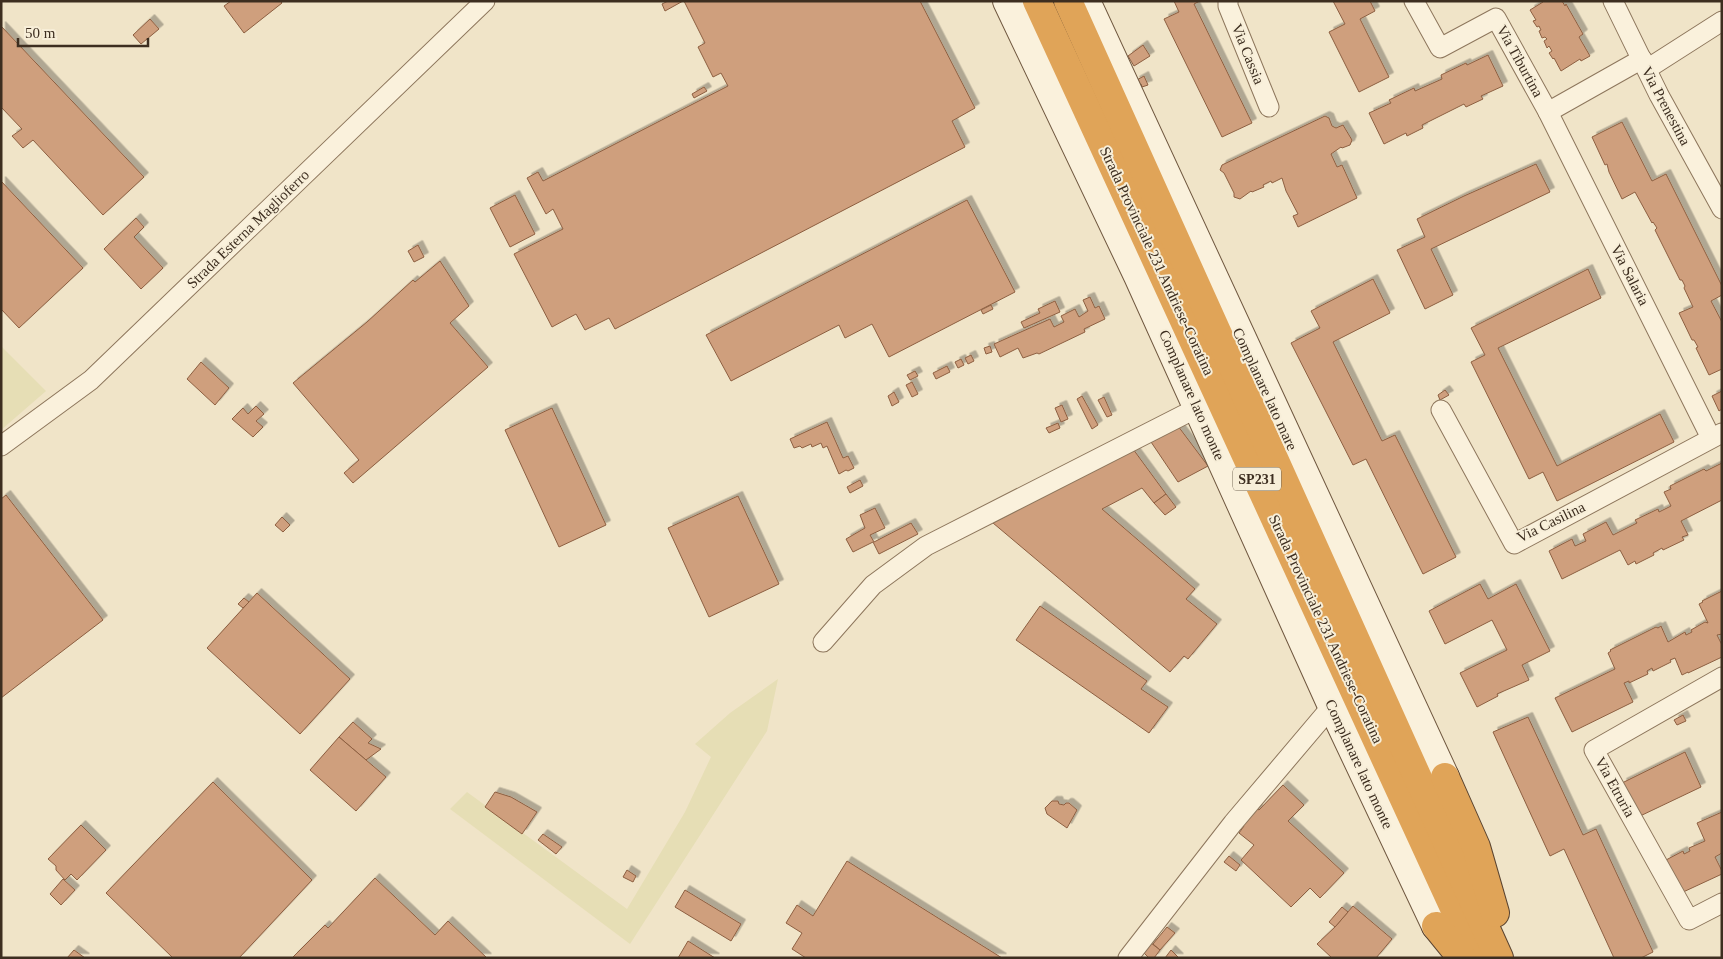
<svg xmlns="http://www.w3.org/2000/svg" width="1723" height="959" viewBox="0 0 1723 959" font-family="'Times New Roman',serif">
<defs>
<filter id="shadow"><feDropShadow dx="4.5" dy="-4.5" stdDeviation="0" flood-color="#0004"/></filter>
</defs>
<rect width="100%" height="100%" fill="#f0e4c8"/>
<g fill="#e6deb5">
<path d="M 1,346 L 46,391 L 1,430 Z"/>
<path d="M 778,679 L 767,731 L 630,944 L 450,809 L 467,792 L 627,909 L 685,812 L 711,757 L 695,744 L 730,713 Z"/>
</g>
<g fill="#cf9f7d" stroke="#8d5f41" filter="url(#shadow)">
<path d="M 231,1 L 280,1 L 282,3 L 244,33 L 224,6 Z"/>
<path d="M 668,1 L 683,1 L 665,11 L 662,4 Z"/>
<path d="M 684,1 L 920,1 L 975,108 L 952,121 L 965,147 L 615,329 L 609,318 L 585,330 L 576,314 L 552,327 L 514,254 L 563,229 L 553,209 L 546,214 L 527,178 L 538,172 L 543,181 L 728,86 L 721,73 L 713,77 L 698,47 L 705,43 Z"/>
<path d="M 1174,1 L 1200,1 L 1194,4 L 1252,123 L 1222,137 L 1164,19 L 1179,12 Z"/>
<path d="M 1333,1 L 1370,1 L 1375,11 L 1360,19 L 1389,77 L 1359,92 L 1329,32 L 1345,24 Z"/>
<path d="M 1543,1 L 1562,1 L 1565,6 L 1566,4 L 1583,34 L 1579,37 L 1590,56 L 1581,61 L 1580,59 L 1561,71 L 1554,58 L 1553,59 L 1549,53 L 1552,51 L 1549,46 L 1547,48 L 1544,41 L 1547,39 L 1545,37 L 1542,38 L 1539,31 L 1541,30 L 1539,26 L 1537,27 L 1533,21 L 1536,20 L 1530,10 L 1543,2 Z"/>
<path d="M 150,19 L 159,29 L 141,44 L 133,35 Z"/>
<path d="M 1,26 L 144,177 L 103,215 L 33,140 L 23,148 L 12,136 L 22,129 L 1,107 Z"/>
<path d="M 1143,45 L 1150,56 L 1134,66 L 1128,56 Z"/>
<path d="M 1488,55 L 1503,86 L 1481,96 L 1483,99 L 1466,107 L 1464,104 L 1422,125 L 1423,128 L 1407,136 L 1406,133 L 1384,144 L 1369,113 L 1391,103 L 1389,100 L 1414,88 L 1415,91 L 1442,79 L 1441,75 L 1466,63 L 1467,65 Z"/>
<path d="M 1144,76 L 1148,85 L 1142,87 L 1141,84 L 1138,86 L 1135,81 Z"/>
<path d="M 704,87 L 707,91 L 694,98 L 692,94 Z"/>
<path d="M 1325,116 L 1329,118 L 1332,126 L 1336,128 L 1343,125 L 1352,140 L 1350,145 L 1342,148 L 1341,147 L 1331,154 L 1337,167 L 1342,165 L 1357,198 L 1298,227 L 1293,216 L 1298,214 L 1286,191 L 1282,178 L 1272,183 L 1271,181 L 1263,185 L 1264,187 L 1252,192 L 1251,191 L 1240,199 L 1234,197 L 1234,193 L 1224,173 L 1220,170 L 1222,165 Z"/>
<path d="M 1622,122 L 1652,181 L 1666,174 L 1722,286 L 1722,295 L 1711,301 L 1722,322 L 1722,369 L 1709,375 L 1696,348 L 1698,347 L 1694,340 L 1692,340 L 1679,313 L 1693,307 L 1684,288 L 1685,286 L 1682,280 L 1680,280 L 1655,230 L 1657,228 L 1653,222 L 1652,223 L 1635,192 L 1622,199 L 1609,172 L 1607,164 L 1605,165 L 1592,137 Z"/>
<path d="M 1536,164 L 1550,192 L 1431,249 L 1453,295 L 1425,309 L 1397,250 L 1425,237 L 1417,219 L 1464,196 Z"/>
<path d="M 1,181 L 83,268 L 19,328 L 1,309 Z"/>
<path d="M 515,195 L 535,234 L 510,247 L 490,208 Z"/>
<path d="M 967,200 L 1015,292 L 889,357 L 872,324 L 845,338 L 839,325 L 731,381 L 706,335 Z"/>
<path d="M 136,218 L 144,227 L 134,237 L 163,268 L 141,289 L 104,249 Z"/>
<path d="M 418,245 L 424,257 L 414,262 L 408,251 Z"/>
<path d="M 440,261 L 469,306 L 450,323 L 488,367 L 353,483 L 344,473 L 359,460 L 293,383 L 367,322 L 413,280 L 415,282 Z"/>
<path d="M 1588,269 L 1601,298 L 1498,348 L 1557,466 L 1660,414 L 1674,442 L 1557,501 L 1543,472 L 1529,479 L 1471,362 L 1485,355 L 1471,328 Z"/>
<path d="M 1373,279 L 1390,313 L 1333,342 L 1382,441 L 1395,435 L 1456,557 L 1423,574 L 1366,459 L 1353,465 L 1291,343 L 1320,328 L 1311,311 Z"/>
<path d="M 1090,297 L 1095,308 L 1099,306 L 1105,319 L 1084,329 L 1085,332 L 1039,354 L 1037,353 L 1023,358 L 1018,348 L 1000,357 L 994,344 L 1050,319 L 1054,327 L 1064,322 L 1061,316 L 1075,309 L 1079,317 L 1088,311 L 1083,300 Z"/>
<path d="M 1055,301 L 1060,312 L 1024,328 L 1021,322 L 1040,313 L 1038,309 Z"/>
<path d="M 991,305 L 993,309 L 983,314 L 981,310 Z"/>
<path d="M 990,346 L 992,352 L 986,354 L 984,348 Z"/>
<path d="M 971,355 L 974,361 L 968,364 L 965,358 Z"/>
<path d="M 961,359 L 964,365 L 958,368 L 955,362 Z"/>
<path d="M 201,362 L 229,388 L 215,405 L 187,379 Z"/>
<path d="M 947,366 L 950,372 L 936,379 L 933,373 Z"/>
<path d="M 915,371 L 918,376 L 910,380 L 907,375 Z"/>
<path d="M 912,382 L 918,394 L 912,397 L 906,385 Z"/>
<path d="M 1445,390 L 1449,395 L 1440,400 L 1438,395 Z"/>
<path d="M 1722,391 L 1722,409 L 1719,411 L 1712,396 Z"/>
<path d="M 894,392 L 899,402 L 892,406 L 888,396 Z"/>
<path d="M 1082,396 L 1098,425 L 1092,429 L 1077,399 Z"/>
<path d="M 1104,397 L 1112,415 L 1107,417 L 1098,400 Z"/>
<path d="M 1062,405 L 1068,419 L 1061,422 L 1055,408 Z"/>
<path d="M 256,406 L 264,414 L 256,421 L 263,427 L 253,437 L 232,419 L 243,408 L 248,414 Z"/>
<path d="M 552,408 L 606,525 L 559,547 L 505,430 Z"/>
<path d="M 827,422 L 843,458 L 848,456 L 854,468 L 848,471 L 846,470 L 839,474 L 827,446 L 823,448 L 821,443 L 812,447 L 811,444 L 802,448 L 800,446 L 794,448 L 790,439 Z"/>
<path d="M 1058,423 L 1060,428 L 1049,433 L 1046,428 Z"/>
<path d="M 1178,426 L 1208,466 L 1178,482 L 1149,439 Z"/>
<path d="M 1133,449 L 1166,494 L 1154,503 L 1142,488 L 1102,509 L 1195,589 L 1186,599 L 1217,624 L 1188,659 L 1184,656 L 1170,672 L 993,523 Z"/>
<path d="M 1722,463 L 1722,500 L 1681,521 L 1688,535 L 1682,537 L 1684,540 L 1663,550 L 1662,548 L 1653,553 L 1654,555 L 1636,564 L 1635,561 L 1628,565 L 1620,550 L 1562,579 L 1549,551 L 1572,539 L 1575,546 L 1586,541 L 1583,534 L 1606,522 L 1613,535 L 1637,523 L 1635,520 L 1658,509 L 1659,512 L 1671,506 L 1664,492 L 1671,489 L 1670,486 L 1704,469 L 1706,471 Z"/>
<path d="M 860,480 L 863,486 L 850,493 L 847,487 Z"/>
<path d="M 1166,494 L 1176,507 L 1165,515 L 1154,503 Z"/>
<path d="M 6,495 L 103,620 L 1,698 L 1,499 Z"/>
<path d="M 738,496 L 779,584 L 709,617 L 668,528 Z"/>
<path d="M 875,508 L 885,528 L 870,535 L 874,542 L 911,523 L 918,534 L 879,554 L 873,542 L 853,552 L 846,539 L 865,528 L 860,515 Z"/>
<path d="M 282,517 L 290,525 L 283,532 L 275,525 Z"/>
<path d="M 1480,584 L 1488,599 L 1516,584 L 1550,651 L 1522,665 L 1529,680 L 1497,694 L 1498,696 L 1477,707 L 1460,673 L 1507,650 L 1492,620 L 1445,644 L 1429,611 Z"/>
<path d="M 1722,591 L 1722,634 L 1717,635 L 1722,645 L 1722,657 L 1688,673 L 1688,672 L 1682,675 L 1675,658 L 1670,660 L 1671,662 L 1653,671 L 1652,668 L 1647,671 L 1648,674 L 1629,683 L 1629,681 L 1624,683 L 1633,702 L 1572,732 L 1555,698 L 1615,669 L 1608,653 L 1611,651 L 1610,650 L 1656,627 L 1658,628 L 1661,626 L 1668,642 L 1685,632 L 1686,635 L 1692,632 L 1691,630 L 1705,622 L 1708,623 L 1699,604 L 1703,602 L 1702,601 Z"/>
<path d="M 257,593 L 350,679 L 300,734 L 207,648 Z"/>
<path d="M 244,598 L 249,602 L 243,608 L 238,604 Z"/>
<path d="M 1040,606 L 1147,681 L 1141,689 L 1168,707 L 1149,733 L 1016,640 Z"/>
<path d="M 1683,715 L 1686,721 L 1677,725 L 1674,720 Z"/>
<path d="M 1528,717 L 1583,835 L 1596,829 L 1653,952 L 1641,958 L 1614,958 L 1564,849 L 1550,856 L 1493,732 Z"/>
<path d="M 353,722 L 372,739 L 368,743 L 381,749 L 366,760 L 339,737 Z"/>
<path d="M 339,737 L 386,777 L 356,811 L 310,770 Z"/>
<path d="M 1685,752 L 1701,787 L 1638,817 L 1622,783 Z"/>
<path d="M 213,782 L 312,880 L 239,958 L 173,958 L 106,893 Z"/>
<path d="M 1283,785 L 1304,805 L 1288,821 L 1344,873 L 1320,898 L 1310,888 L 1291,907 L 1241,860 L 1254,845 L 1239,833 L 1244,826 L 1242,824 L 1256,808 L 1259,810 Z"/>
<path d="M 495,792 L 511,797 L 537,812 L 522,834 L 485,807 Z"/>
<path d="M 1052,801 L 1058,801 L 1059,804 L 1064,805 L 1066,803 L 1069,803 L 1077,810 L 1067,828 L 1047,814 L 1045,808 Z"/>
<path d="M 1722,812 L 1722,853 L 1715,857 L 1722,871 L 1722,874 L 1681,893 L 1666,860 L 1683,851 L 1684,854 L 1690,851 L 1689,848 L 1705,841 L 1697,823 Z"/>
<path d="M 81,825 L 106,850 L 77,880 L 71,874 L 65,880 L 56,870 L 56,866 L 48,859 Z"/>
<path d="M 543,834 L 562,847 L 556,854 L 538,840 Z"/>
<path d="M 1229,856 L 1240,865 L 1236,871 L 1224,862 Z"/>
<path d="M 847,861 L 1002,958 L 806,958 L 792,949 L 802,933 L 786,923 L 797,905 L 813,916 Z"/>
<path d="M 627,870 L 636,876 L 633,882 L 623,877 Z"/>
<path d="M 375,878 L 435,935 L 448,921 L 487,958 L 294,958 L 293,957 L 325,925 L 328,928 Z"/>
<path d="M 63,879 L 75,890 L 61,905 L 50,894 Z"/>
<path d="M 685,890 L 741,924 L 731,941 L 675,907 Z"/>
<path d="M 1353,906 L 1392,939 L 1376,958 L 1332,958 L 1317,944 L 1335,927 Z"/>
<path d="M 1342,907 L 1348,912 L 1335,927 L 1329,922 Z"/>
<path d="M 1167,927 L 1175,933 L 1160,950 L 1153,944 Z"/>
<path d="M 688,941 L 715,958 L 678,958 Z"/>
<path d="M 1151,943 L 1160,950 L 1154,958 L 1149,958 L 1144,953 Z"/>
<path d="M 74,950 L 85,958 L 67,958 Z"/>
<path d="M 1171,950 L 1179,958 L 1165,958 Z"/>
</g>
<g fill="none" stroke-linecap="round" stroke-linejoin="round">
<g stroke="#8d765c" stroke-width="21">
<g id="street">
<path d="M 1228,1 L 1228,6 L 1269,107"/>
<path d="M 1414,1 L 1440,48 L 1496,18 L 1548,112 L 1642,59"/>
<path d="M 1613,1 L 1659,95 L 1722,209"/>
<path d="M 1647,69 L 1722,21"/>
<path d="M 1548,112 L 1711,438"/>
<path d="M 1441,410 L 1514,544 L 1722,433"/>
<path d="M 1,446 L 91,380 L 485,1"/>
<path d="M 823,642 L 873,585 L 926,546 L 1197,408"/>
<path d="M 1722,677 L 1594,750 L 1689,920 L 1722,903"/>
<path d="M 1128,958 L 1233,823 L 1332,706"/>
</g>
</g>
<g stroke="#6f573f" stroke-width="30">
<g id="secondary">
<path d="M 1007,1 L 1138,276 L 1332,706 L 1436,926"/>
<path d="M 1086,1 L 1445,777"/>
</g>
</g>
<g stroke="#5b4430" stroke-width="30">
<g id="highway">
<path d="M 1037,1 L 1477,958"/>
<path d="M 1068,1 L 1499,958"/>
<path d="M 1445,777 L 1476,847 L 1495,913"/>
<path d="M 1436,926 L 1462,958"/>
</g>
</g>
<use href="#street" stroke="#faf1dc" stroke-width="19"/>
<use href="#secondary" stroke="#faf1dc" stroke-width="28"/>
<use href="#highway" stroke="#e0a458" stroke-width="28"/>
</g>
<g text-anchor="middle" stroke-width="4" stroke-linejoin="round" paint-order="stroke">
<rect fill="#f7eed8" stroke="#756857" stroke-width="1" x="1233" y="467.5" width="48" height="23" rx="4"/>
<g font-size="14" font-weight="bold" fill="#3d2e20">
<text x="1257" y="484">SP231</text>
</g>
<g font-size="15" fill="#3d2e20" stroke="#f7eed8">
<text transform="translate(1248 54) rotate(68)" y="5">Via Cassia</text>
<text transform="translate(1520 61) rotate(61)" y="5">Via Tiburtina</text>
<text transform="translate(1666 106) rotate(62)" y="5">Via Prenestina</text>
<text transform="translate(248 229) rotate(-44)" y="5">Strada Esterna Maglioferro</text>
<text transform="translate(1157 261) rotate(65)" y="5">Strada Provinciale 231 Andriese-Coratina</text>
<text transform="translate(1630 275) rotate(63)" y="5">Via Salaria</text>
<text transform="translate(1265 389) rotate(65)" y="5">Complanare lato mare</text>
<text transform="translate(1192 395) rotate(66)" y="5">Complanare lato monte</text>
<text transform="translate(1551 522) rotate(-26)" y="5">Via Casilina</text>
<text transform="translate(1326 629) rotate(65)" y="5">Strada Provinciale 231 Andriese-Coratina</text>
<text transform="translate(1359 764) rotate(65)" y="5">Complanare lato monte</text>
<text transform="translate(1615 787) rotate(61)" y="5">Via Etruria</text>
</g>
</g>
<rect width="1723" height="959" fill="none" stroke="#3d2e20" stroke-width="5"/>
<path d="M18 38v8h130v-8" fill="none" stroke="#3d2e20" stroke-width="2.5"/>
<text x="25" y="38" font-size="15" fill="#3d2e20" stroke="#f7eed8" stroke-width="4" paint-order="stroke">50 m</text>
</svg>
